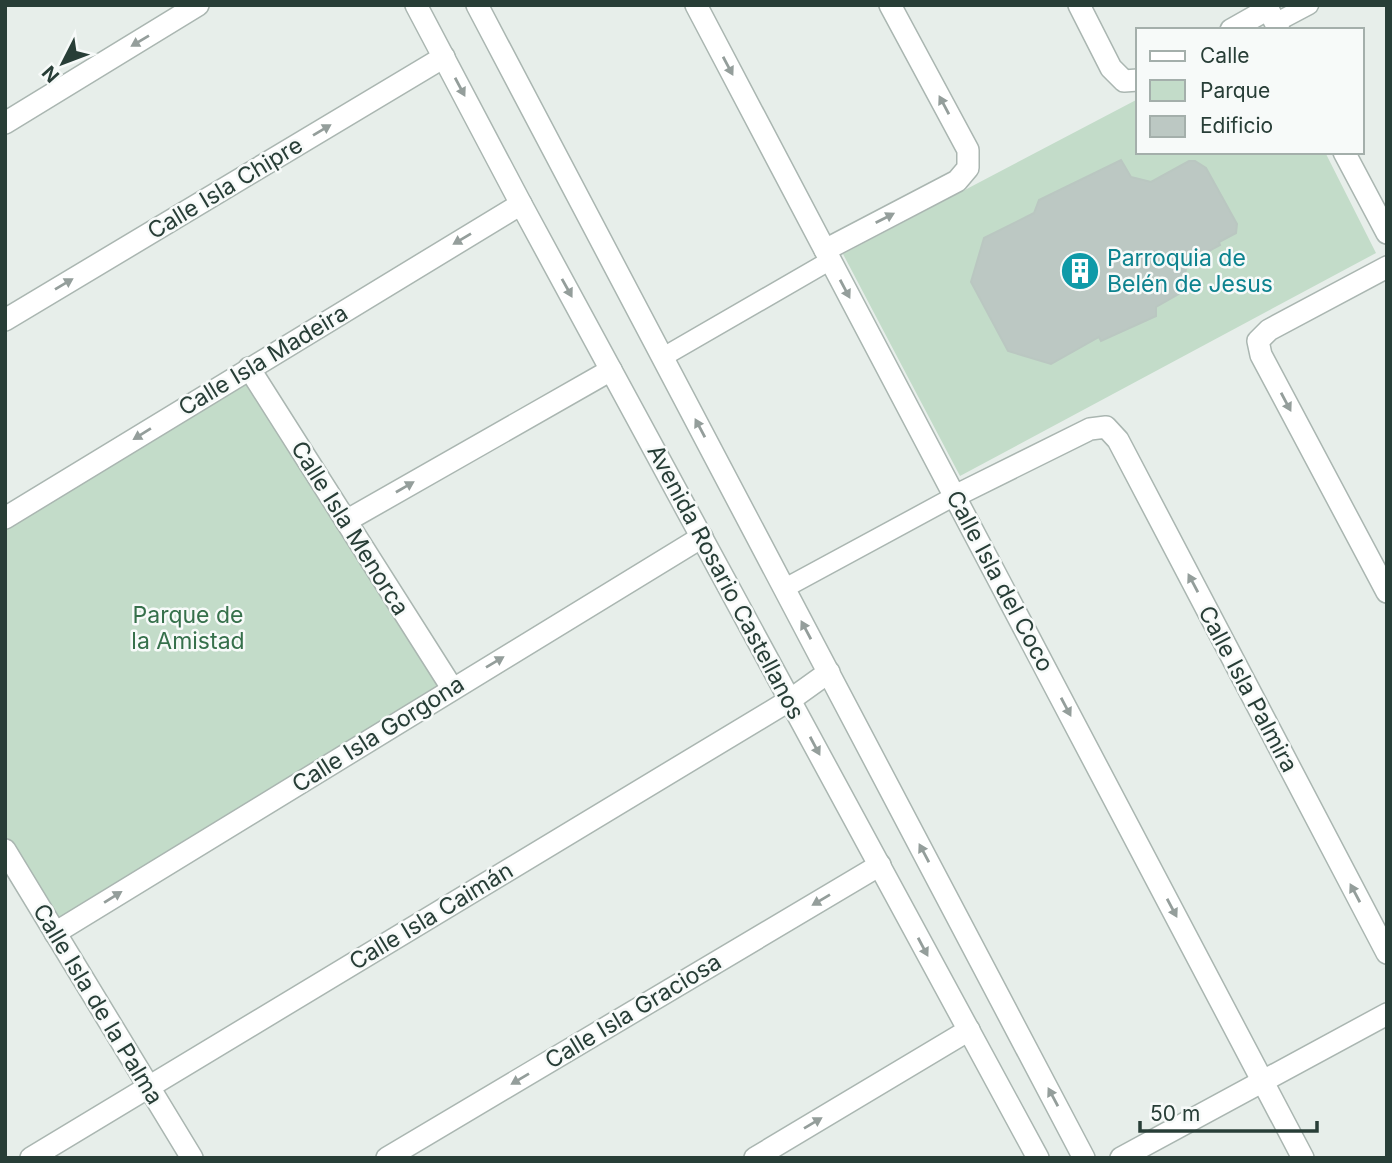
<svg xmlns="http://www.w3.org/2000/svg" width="1392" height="1163" viewBox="0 0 1392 1163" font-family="Inter,sans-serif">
<rect width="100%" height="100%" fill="#e7eeea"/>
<g fill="#c3dcc9">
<path d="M 1138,99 L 1138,152 L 1325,152 L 1376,253 L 960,476 L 843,254 Z"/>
<path d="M 246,379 L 440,685 L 57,921 L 5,835 L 5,527 Z"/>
</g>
<path fill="#bcc8c3" stroke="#bac7c1" stroke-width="2" d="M 1121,160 L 1131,177 L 1151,182 L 1189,161 L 1195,161 L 1206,168 L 1237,224 L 1236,233 L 1219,242 L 1220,245 L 1187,263 L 1182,292 L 1156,307 L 1156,316 L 1101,341 L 1099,337 L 1051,364 L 1008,351 L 971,282 L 984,238 L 1034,213 L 1039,200 Z"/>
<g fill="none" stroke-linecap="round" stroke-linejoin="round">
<g stroke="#aab6b1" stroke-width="21">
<g id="pedestrian">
<path d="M 1275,23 L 1309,5"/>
<path d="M 663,357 L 831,260"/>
<path d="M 785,588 L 955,496"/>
</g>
</g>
<g stroke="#aab6b1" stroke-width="24">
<g id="minor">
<path d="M 696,5 L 1303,1158"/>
<path d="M 1079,5 L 1111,68 L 1124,81 L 1138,80"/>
<path d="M 1266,5 L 1279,30"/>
<path d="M 1231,30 L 1268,9"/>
<path d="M 5,123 L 198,5"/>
<path d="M 1344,152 L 1387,233"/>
<path d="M 825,250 L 957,181 L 968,168 L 968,150 L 890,5"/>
<path d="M 1387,267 L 1269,330 L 1258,341 L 1261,355 L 1387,592"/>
<path d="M 5,320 L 444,57"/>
<path d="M 249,368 L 452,688"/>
<path d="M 955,496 L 1090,429 L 1106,427 L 1118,440 L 1387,953"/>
<path d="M 5,518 L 521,204"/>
<path d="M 346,521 L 611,370"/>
<path d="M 5,850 L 192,1158"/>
<path d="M 55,933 L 702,537"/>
<path d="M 31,1158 L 790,700 L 829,672"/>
<path d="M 387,1158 L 880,865"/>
<path d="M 755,1158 L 969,1030"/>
<path d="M 1121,1158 L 1387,1014"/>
</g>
</g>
<g stroke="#aab6b1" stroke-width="24">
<g id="tertiary">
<path d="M 416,5 L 521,204 L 1038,1158"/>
<path d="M 477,5 L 1084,1158"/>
</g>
</g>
<use href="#pedestrian" stroke="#fff" stroke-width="18"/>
<use href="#minor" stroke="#fff" stroke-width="21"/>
<use href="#tertiary" stroke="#fff" stroke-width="21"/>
</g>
<defs><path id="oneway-solid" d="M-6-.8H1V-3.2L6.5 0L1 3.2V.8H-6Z" transform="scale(1.75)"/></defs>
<g fill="#949e9b">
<use href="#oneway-solid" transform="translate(140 41) rotate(149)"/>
<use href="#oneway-solid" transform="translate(728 66) rotate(62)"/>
<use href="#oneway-solid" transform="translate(460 87) rotate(62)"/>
<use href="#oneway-solid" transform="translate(944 105) rotate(-118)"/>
<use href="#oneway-solid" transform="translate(322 130) rotate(-31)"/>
<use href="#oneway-solid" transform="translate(885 218) rotate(-27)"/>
<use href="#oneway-solid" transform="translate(462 239) rotate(149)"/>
<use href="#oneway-solid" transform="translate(64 284) rotate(-31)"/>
<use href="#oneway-solid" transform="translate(567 288) rotate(61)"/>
<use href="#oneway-solid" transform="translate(845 289) rotate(62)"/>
<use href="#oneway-solid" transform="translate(1286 402) rotate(62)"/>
<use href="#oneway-solid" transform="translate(700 428) rotate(-118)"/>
<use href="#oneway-solid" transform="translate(142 434) rotate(148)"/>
<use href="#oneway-solid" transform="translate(405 487) rotate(-30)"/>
<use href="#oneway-solid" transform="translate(1193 583) rotate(-118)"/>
<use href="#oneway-solid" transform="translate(806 630) rotate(-118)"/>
<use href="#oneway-solid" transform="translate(495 662) rotate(-31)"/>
<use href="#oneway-solid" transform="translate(1066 707) rotate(62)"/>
<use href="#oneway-solid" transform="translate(815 746) rotate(62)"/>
<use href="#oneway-solid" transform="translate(924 853) rotate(-118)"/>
<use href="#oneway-solid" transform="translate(1355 893) rotate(-118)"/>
<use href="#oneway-solid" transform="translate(113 897) rotate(-32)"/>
<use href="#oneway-solid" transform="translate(821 900) rotate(149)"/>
<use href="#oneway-solid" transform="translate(1172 908) rotate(62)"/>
<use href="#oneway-solid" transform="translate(923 947) rotate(62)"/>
<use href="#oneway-solid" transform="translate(520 1079) rotate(149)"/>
<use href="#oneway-solid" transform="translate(1053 1097) rotate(-118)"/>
<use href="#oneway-solid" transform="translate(813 1123) rotate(-31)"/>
</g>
<defs>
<g id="building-disc" transform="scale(2.0125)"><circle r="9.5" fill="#0f9aa8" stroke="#f7faf9"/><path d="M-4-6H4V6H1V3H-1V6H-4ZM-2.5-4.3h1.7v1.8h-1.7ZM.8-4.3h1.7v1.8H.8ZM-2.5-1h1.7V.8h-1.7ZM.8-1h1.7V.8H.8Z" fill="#fff"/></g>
</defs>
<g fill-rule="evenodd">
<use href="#building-disc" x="1080" y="271"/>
</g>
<g text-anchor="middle" stroke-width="5" stroke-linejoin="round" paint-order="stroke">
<g font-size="23" fill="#283e37" stroke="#f7faf9">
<text transform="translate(225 188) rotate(-31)" y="8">Calle Isla Chipre</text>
<text transform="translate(263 360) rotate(-31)" y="8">Calle Isla Madeira</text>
<text transform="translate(350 528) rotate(58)" y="8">Calle Isla Menorca</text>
<text transform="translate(1000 581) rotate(62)" y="8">Calle Isla del Coco</text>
<text transform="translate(726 582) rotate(62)" y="8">Avenida Rosario Castellanos</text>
<text transform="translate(1248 689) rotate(62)" y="8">Calle Isla Palmira</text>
<text transform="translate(378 734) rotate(-32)" y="8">Calle Isla Gorgona</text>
<text transform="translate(431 916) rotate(-31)" y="8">Calle Isla Caimán</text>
<text transform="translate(98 1004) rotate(59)" y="8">Calle Isla de la Palma</text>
<text transform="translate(633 1011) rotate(-31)" y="8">Calle Isla Graciosa</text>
</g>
<g font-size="23" fill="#0d838f" stroke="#f7faf9" text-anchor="start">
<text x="1107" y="266">Parroquia de<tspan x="1107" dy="26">Belén de Jesus</tspan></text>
</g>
<g font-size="23" fill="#36704b" stroke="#f7faf9">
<text x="188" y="623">Parque de<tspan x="188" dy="26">la Amistad</tspan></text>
</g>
</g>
<rect width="1392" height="1163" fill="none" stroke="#283e37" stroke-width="14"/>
<rect x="1136" y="28" width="228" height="126" fill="#f7faf9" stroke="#a4afab" stroke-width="2"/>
<rect x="1150" y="51" width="35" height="10" fill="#ffffff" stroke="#a4afab" stroke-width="2"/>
<text x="1200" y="63" font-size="21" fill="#283e37">Calle</text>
<rect x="1150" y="80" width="35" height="21" fill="#c3dcc9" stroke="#a4afab" stroke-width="2"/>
<text x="1200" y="98" font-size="21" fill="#283e37">Parque</text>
<rect x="1150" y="116" width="35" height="21" fill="#bcc8c3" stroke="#a4afab" stroke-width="2"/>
<text x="1200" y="133" font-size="21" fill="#283e37">Edificio</text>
<g transform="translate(63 63) rotate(228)" stroke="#f7faf9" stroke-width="5" paint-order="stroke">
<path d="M0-5L12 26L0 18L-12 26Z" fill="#283e37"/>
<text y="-10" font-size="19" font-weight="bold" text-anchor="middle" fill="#283e37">N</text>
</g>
<path d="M1140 1121v10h177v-10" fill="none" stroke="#283e37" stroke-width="3.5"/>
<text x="1150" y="1121" font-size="21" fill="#283e37" stroke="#f7faf9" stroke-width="5" paint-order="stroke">50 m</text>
</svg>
